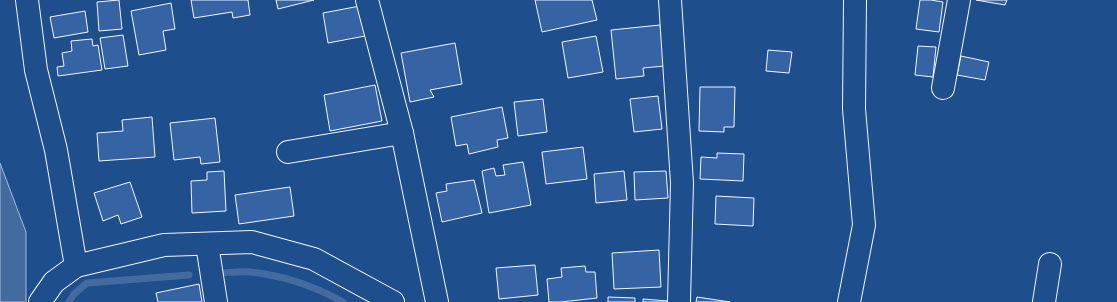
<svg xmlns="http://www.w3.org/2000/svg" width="1117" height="302" viewBox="0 0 1117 302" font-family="'IBM Plex Sans',sans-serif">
<rect width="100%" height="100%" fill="#1f4e8c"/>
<path fill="#446ba0" stroke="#a8bbd7" d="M 0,163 L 26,232 L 26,302 L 0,302 Z"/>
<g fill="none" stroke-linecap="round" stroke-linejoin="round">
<g stroke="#446ba0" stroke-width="7">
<path d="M 218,273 C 228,273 239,271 249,272 C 282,275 314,286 343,302"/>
<path d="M 69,302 L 74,294 L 87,283 L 189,275"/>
</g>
</g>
<g fill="#3563a3" stroke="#f2f6ff">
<path d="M 119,0 L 122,29 L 99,31 L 97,2 Z"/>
<path d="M 191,0 L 248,0 L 250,15 L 233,18 L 232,12 L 194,18 Z"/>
<path d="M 276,0 L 314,0 L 278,9 Z"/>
<path d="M 535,0 L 592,0 L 597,20 L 542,32 Z"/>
<path d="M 920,0 L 931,0 L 943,2 L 939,32 L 916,29 Z"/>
<path d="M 976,0 L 1007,0 L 1005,5 Z"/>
<path d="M 171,3 L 175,29 L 163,31 L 166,50 L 139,55 L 131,11 Z"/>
<path d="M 360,6 L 365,36 L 328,43 L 323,13 Z"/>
<path d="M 85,11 L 88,32 L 54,38 L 50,17 Z"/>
<path d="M 660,25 L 665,66 L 643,68 L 644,76 L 616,79 L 611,30 Z"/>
<path d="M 123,35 L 128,66 L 105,69 L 100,38 Z"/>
<path d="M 596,36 L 603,72 L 568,78 L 562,42 Z"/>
<path d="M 92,39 L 93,46 L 98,45 L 102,70 L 58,76 L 57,67 L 64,66 L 62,53 L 72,51 L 71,41 Z"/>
<path d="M 455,43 L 462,84 L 430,90 L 434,97 L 410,102 L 401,53 Z"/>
<path d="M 918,46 L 936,47 L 933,77 L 915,75 Z"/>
<path d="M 768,50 L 792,52 L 789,73 L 766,71 Z"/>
<path d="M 961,56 L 989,62 L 985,80 L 957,75 Z"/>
<path d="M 375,85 L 382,121 L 330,131 L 324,95 Z"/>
<path d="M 700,87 L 735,87 L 734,127 L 724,127 L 724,132 L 699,131 Z"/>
<path d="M 658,96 L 662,129 L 634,132 L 630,99 Z"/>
<path d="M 543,99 L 547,132 L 518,136 L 514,102 Z"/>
<path d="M 502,107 L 508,138 L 497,140 L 498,147 L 469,154 L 467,144 L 456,146 L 451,117 Z"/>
<path d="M 152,117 L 155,157 L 99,161 L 97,133 L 123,131 L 122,120 Z"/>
<path d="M 215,118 L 220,162 L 201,164 L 200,157 L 174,160 L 170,123 Z"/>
<path d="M 583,147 L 587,179 L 546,184 L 542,152 Z"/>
<path d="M 717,153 L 744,154 L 743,181 L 700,179 L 701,157 L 717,158 Z"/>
<path d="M 523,162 L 531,205 L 489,213 L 482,171 L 494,168 L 496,176 L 505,175 L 503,165 Z"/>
<path d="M 224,171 L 226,211 L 192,213 L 191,181 L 207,180 L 207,172 Z"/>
<path d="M 624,171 L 627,200 L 596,203 L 594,174 Z"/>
<path d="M 666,171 L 668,198 L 635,200 L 634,172 Z"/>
<path d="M 474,180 L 482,213 L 442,222 L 436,193 L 447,191 L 446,184 Z"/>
<path d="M 130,182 L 142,217 L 121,224 L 118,215 L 103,221 L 94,193 Z"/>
<path d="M 290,187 L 294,216 L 239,224 L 235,195 Z"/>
<path d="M 716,196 L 754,198 L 753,226 L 715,224 Z"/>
<path d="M 659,250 L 661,287 L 614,289 L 612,253 Z"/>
<path d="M 535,265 L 538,295 L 499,299 L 496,268 Z"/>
<path d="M 585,266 L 586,272 L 595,272 L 597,298 L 561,302 L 549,302 L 547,279 L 562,277 L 561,268 Z"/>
<path d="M 199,284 L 202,302 L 158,302 L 156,293 Z"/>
<path d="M 608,297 L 635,298 L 635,302 L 608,302 Z"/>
<path d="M 697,297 L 730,302 L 696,302 Z"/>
<path d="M 643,299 L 668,301 L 668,302 L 643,302 Z"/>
</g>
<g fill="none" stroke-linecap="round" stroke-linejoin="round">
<g stroke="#f2f6ff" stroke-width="24">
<g id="street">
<path d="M 367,0 L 402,133 L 437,302"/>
<path d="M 670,0 L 682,183 L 679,302"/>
<path d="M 943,88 L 959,0"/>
<path d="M 288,152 L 402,133"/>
<path d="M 207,244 L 216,302"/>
<path d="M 849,302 L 864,225 L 854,109 L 855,0"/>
<path d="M 1044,302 L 1050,264"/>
</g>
</g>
<g stroke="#f2f6ff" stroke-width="24">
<g id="secondary">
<path d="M 27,0 L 36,70 L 56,150 L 76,266"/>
<path d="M 40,302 L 54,282 L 76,266 L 164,245 L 252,242 L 314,259 L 393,302"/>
</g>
</g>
<use href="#street" stroke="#1f4e8c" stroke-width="22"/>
<use href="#secondary" stroke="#1f4e8c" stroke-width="22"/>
</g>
</svg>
